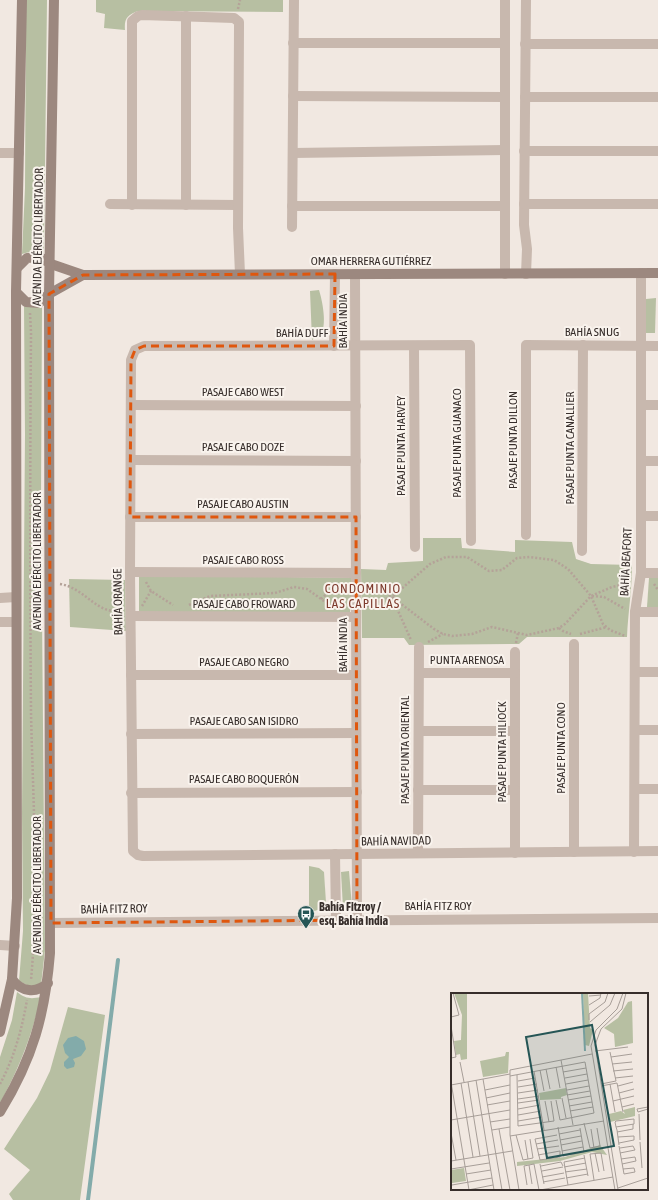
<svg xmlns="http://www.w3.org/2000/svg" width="658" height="1200" viewBox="0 0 658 1200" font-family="'Asap Condensed',sans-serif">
<rect width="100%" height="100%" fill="#f1e8e1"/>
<g fill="#b7bfa2">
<path d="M 26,0 L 47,0 L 44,254 L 29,252 L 22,254 L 25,188 Z"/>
<path d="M 96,0 L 283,0 L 283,12 L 138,11 C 127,15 124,19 125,30 L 104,28 L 105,14 L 96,12 Z"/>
<path d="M 319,290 C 322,299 328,327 320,335 C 318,337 314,338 312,340 L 310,291 Z"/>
<path d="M 656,298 L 655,333 L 646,333 L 646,299 Z"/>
<path d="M 340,299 L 348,299 L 348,335 L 338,335 Z"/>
<path d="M 42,304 L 41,500 L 45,950 L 41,985 L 33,988 L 19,981 L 23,931 L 22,813 L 25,435 L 24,306 Z"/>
<path d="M 423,538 L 461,538 L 462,548 L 515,552 L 515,540 L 572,542 L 576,559 L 591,564 L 632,565 C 632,590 628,613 627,637 L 527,637 L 519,644 L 409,645 L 404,638 L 362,638 L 361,569 L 386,570 L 388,563 L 423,561 Z"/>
<path d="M 139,575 L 352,578 L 350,614 L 139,613 Z"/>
<path d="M 649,578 L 658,578 L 658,608 L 647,607 Z"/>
<path d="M 69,579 L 125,580 L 126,631 L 70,627 Z"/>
<path d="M 309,866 L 319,868 L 324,872 L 326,903 L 323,908 L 309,913 Z"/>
<path d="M 349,871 L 352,907 L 343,908 L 341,872 Z"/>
<path d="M 17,992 C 26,999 31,999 41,997 C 32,1035 19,1069 0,1103 L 0,1057 L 12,1020 Z"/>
<path d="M 68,1007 L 105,1015 L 80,1200 L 13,1200 L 9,1194 L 30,1170 L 4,1149 L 37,1098 L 50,1071 Z"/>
</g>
<path fill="#83abaa" d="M 76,1036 L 84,1041 L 86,1049 L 81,1056 L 73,1059 L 75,1063 L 74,1067 L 67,1069 L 64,1066 L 64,1062 L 69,1057 L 65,1053 L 63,1045 L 68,1038 Z"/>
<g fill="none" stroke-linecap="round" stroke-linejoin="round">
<path stroke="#83abaa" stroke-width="4" d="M 88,1200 L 118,960"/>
<g stroke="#b4a298" stroke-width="2.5" stroke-dasharray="2 2" stroke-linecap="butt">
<path d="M 238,9 L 240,0"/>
<path d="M 30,313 L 31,332 C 30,459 30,586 31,713 C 33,802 39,891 31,980"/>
<path d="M 146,582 L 151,591 L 173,605"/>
<path d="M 60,584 C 85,588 96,614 120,611"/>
<path d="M 654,584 L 658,590"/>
<path d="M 367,585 L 387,593 L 434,629 L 443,634 L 452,636 L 472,634 L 492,627 L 527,635 L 559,628 L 565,624 L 591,596 L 612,587 L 629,583"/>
<path d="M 592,596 L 604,597 L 625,609"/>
<path d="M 392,597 L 411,640"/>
<path d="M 321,599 L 338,584"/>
<path d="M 189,605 L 210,596 L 275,593 L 294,587 L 307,589 L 331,606"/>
<path d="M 142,606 L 151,591"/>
<path d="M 367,606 L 392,597 L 430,564 L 446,557 L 467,557 L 489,571 L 502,570 L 517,558 L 530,557 L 554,560 L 568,569 L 591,596 L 603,624 L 610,630 L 625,636"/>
<path d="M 559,628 L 563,631 L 571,634"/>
<path d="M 580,634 L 607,627"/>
<path d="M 428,642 L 443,634"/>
<path d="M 516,643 L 518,633"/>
<path d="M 0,1084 C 14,1058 22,1029 27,1000"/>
</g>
<g stroke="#c8b8ae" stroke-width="10">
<path d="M 526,0 L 524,225 L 527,249 L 526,274"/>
<path d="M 293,43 L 505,43"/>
<path d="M 525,44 L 658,44"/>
<path d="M 293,96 L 505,97"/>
<path d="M 525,97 L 658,97"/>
<path d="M 524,151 L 658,151"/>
<path d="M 0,153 L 19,153"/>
<path d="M 293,153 L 505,150"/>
<path d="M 110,204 L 238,205"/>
<path d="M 524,204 L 658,204"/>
<path d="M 132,205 L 132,21 L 138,16 L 142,15 L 234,18 L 239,22 L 239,26 L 238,228 L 240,274"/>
<path d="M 186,205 L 186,16"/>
<path d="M 292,206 L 504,206"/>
<path d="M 292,227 L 294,0"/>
<path d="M 355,274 L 357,920"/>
<path d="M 505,274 L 505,0"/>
<path d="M 334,346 L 335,274"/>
<path d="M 414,346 L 415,547"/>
<path d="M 131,405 L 356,406"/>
<path d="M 641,405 L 658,405"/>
<path d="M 131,460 L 356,461"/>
<path d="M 641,461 L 658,461"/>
<path d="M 641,516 L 658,516"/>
<path d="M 130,517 L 356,517"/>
<path d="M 526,535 L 526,345 L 658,346"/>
<path d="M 471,541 L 470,345 L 144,346 L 135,350 L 131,360 L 130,572 L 133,851 L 138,855 L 143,856 L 658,851"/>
<path d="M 582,551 L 583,345"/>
<path d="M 130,572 L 356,573"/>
<path d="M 641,573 L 658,573"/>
<path d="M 0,598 L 16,597"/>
<path d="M 635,612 L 658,612"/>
<path d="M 131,616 L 356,617"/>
<path d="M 0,622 L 16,622"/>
<path d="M 574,644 L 574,852"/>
<path d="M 515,652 L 515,853"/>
<path d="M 635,672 L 658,672"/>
<path d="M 419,673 L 515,673"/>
<path d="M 131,675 L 356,675"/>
<path d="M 635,730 L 658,730"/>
<path d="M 419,731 L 515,731"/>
<path d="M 131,734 L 356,733"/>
<path d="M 635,789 L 658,789"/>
<path d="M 418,790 L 515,790"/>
<path d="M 131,793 L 357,792"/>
<path d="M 634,852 L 635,612 L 641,573 L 641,273"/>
<path d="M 418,853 L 419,647"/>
<path d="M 335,854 L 336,920"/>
<path d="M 51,923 L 658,918"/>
<path d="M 0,945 L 15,946"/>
</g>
<g stroke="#9c887f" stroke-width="10">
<path d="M 17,268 L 27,258 L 40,257 L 51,264 L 83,275 L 658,273"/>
<path d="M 16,292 L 26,302 L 39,303 L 49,294 L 83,275"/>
<path d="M 12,979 C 21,992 36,994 48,983"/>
<path d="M 0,1032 L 12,979 L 17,898 L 16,292 L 22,0"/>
<path d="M 0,1112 C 33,1058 45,1015 50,953 L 49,294 L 54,0"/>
</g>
</g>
<path fill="none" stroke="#df570e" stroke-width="3" stroke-dasharray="8 5" stroke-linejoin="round" d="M 335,274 L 334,346 L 144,346 L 135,350 L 131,360 L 130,517 L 356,517 L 357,920 L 51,923 L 49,294 L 83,275 Z"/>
<defs>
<g id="bus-pin" transform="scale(0.9)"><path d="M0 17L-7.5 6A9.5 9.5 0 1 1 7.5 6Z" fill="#255555" stroke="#f9f3ed"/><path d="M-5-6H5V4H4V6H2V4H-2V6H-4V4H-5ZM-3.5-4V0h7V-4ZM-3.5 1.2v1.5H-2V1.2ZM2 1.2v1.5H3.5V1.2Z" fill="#fff"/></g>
</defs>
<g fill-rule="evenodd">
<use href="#bus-pin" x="306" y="914"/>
</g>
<g text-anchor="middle" stroke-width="4" stroke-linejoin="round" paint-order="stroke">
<g font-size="12" fill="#372e2b" stroke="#f9f3ed">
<text transform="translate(38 237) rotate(-89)" y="4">AVENIDA EJÉRCITO LIBERTADOR</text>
<text x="371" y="265">OMAR HERRERA GUTIÉRREZ</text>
<text transform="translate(343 321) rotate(-90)" y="4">BAHÍA INDIA</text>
<text x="592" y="336">BAHÍA SNUG</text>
<text x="302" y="337">BAHÍA DUFF</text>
<text x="243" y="396">PASAJE CABO WEST</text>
<text transform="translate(513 440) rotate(-90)" y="4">PASAJE PUNTA DILLON</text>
<text transform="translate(457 443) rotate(-90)" y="4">PASAJE PUNTA GUANACO</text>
<text transform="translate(401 446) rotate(-90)" y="4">PASAJE PUNTA HARVEY</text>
<text x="243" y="451">PASAJE CABO DOZE</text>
<text transform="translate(570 448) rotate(-90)" y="4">PASAJE PUNTA CANALLIER</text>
<text x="243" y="508">PASAJE CABO AUSTIN</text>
<text x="243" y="564">PASAJE CABO ROSS</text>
<text transform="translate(37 561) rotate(-90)" y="4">AVENIDA EJÉRCITO LIBERTADOR</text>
<text transform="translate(626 562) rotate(-87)" y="4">BAHÍA BEAFORT</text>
<text transform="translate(118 602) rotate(-91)" y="4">BAHÍA ORANGE</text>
<text x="244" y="608">PASAJE CABO FROWARD</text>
<text transform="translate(343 645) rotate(-90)" y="4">BAHÍA INDIA</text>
<text x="467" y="664">PUNTA ARENOSA</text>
<text x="244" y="666">PASAJE CABO NEGRO</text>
<text x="244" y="725">PASAJE CABO SAN ISIDRO</text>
<text transform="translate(561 748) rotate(-90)" y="4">PASAJE PUNTA CONO</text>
<text transform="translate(405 750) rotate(-90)" y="4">PASAJE PUNTA ORIENTAL</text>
<text transform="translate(502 752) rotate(-90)" y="4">PASAJE PUNTA HILIOCK</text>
<text x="244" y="783">PASAJE CABO BOQUERÓN</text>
<text transform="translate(396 841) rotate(-1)" y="4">BAHÍA NAVIDAD</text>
<text transform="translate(37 885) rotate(-90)" y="4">AVENIDA EJÉRCITO LIBERTADOR</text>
<text x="438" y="910">BAHÍA FITZ ROY</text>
<text transform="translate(114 909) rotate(-1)" y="4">BAHÍA FITZ ROY</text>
</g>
<g font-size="12" font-weight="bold" fill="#372e2b" stroke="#f9f3ed" text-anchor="start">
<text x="319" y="911">Bahía Fitzroy /<tspan x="319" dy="14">esq. Bahía India</tspan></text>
</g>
<g font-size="13" letter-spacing="1" fill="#7e3b2d" stroke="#f9f3ed">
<text x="363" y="593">CONDOMINIO<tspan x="363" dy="15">LAS CAPILLAS</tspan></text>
</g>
</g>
<g transform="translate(451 993)">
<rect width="197" height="197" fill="#f1e8e1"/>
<path d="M 3,0 L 16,0 L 16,66 L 10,67 L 9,61 L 5,62 L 3,48 L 10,47 L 11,22 ZM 132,0 L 137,0 L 139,35 L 142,37 L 138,53 L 134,52 ZM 181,8 L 182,50 L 164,54 L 163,41 L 153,35 L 167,25 L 177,9 ZM 55,59 L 58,59 L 57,80 L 32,84 L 29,68 L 54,63 ZM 115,95 L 116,102 L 110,104 L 110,106 L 89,107 L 88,100 ZM 184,114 L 184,123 L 159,129 L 158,121 L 170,118 L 174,121 L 172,117 ZM 149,152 L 156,162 L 141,159 L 109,168 L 66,173 L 66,169 L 114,164 ZM 13,175 L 15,188 L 1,190 L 0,177 Z" fill="#b7bfa2"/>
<path fill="none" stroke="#83abaa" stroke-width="2" d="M 131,0 L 134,58"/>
<path fill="none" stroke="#a79e98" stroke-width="1" d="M 138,3 L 150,2M 138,12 L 149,5 L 150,0M 0,24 L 8,22 L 2,0M 138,27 L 138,21 L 154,9 L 157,0M 139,29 L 159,12 L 164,0M 0,33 L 5,64 L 0,65M 144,58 L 177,54M 160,64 L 181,61M 110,67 L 122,132M 9,69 L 13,89M 161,71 L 181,69M 105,74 L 109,95M 95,76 L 99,96M 89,77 L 93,98M 83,78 L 93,137M 162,78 L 182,76M 112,79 L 135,75M 66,82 L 67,133 L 103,128 L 100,108M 59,83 L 134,69 L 143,120 L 109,127 L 105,107M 114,85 L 136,81M 164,85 L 182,83M 32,86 L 51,197M 25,87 L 43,197M 67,88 L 84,85M 0,89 L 18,197M 17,89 L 29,163M 10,90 L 22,164M 115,91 L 137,87M 150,91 L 165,88 L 159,59M 159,91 L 164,119M 0,92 L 59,81M 150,93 L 166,90 L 172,119M 167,93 L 182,89M 67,94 L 86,91M 34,97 L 59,92M 116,97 L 138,93M 67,100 L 87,97M 168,100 L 183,96M 116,102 L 139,98M 35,105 L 59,100M 111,105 L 115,125M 67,106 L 88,103M 117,107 L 140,103M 94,108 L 98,129M 162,108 L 183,103M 67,110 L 88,107M 36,112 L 59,108M 118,113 L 141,109M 171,114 L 183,111M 197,114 L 186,116 L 187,119 L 197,116M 67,116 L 89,112M 119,118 L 142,114M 188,121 L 189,147M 67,122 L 90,118M 0,127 L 59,117M 67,128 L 91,124M 39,129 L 59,126M 133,130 L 139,155 L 149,153 L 146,135M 107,134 L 112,163 L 133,159 L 129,135M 165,134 L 183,131 L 183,126 L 165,128 L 164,129 L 165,134 L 166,137 L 168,152M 48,136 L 59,197M 140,136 L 143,155M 41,137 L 59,134M 166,139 L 182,136 L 182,131M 0,140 L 5,167M 108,141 L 129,137M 65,142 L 72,167 L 82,165 L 79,146M 59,143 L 153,128M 167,144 L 183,143 L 183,147 L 168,150M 84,146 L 89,167 L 109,164 L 109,158M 84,146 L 106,142M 74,147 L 77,166M 109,147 L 130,143M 189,149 L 191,175M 85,151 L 107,147M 110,152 L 131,148M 168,153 L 173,181 L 184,179 L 183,175 L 172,176M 169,155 L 182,153 L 184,157 L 169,160M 86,156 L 108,153M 111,158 L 132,154M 144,160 L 148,179M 87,162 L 109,158M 133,162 L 137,183M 170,166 L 184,164 L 185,168 L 171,171M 0,168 L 61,158M 89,171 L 93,191M 78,172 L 81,191M 90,173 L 110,169 L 112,173M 113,174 L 135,170M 0,176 L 38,170M 91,178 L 112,174M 114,179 L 136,176M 15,181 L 40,177M 91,184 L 113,180M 115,185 L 137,181M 143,187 L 139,161 L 150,160 L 153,178M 92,189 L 114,185M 1,192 L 41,185M 76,192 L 73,173 L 83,171 L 88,197M 117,192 L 113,169 L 134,165M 167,195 L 197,185M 17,197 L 42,192M 68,197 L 59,142 L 59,77 L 141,61M 89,197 L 162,184M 164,197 L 140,53 L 145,37 L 166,16 L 172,0M 167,197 L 144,52 L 150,36 L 171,16 L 175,0"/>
<path fill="#255555" fill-opacity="0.15" stroke="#255555" stroke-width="2" d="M 141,32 L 163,153 L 96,165 L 75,44 Z"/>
<rect width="197" height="197" fill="none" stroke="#372e2b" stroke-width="2"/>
</g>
</svg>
